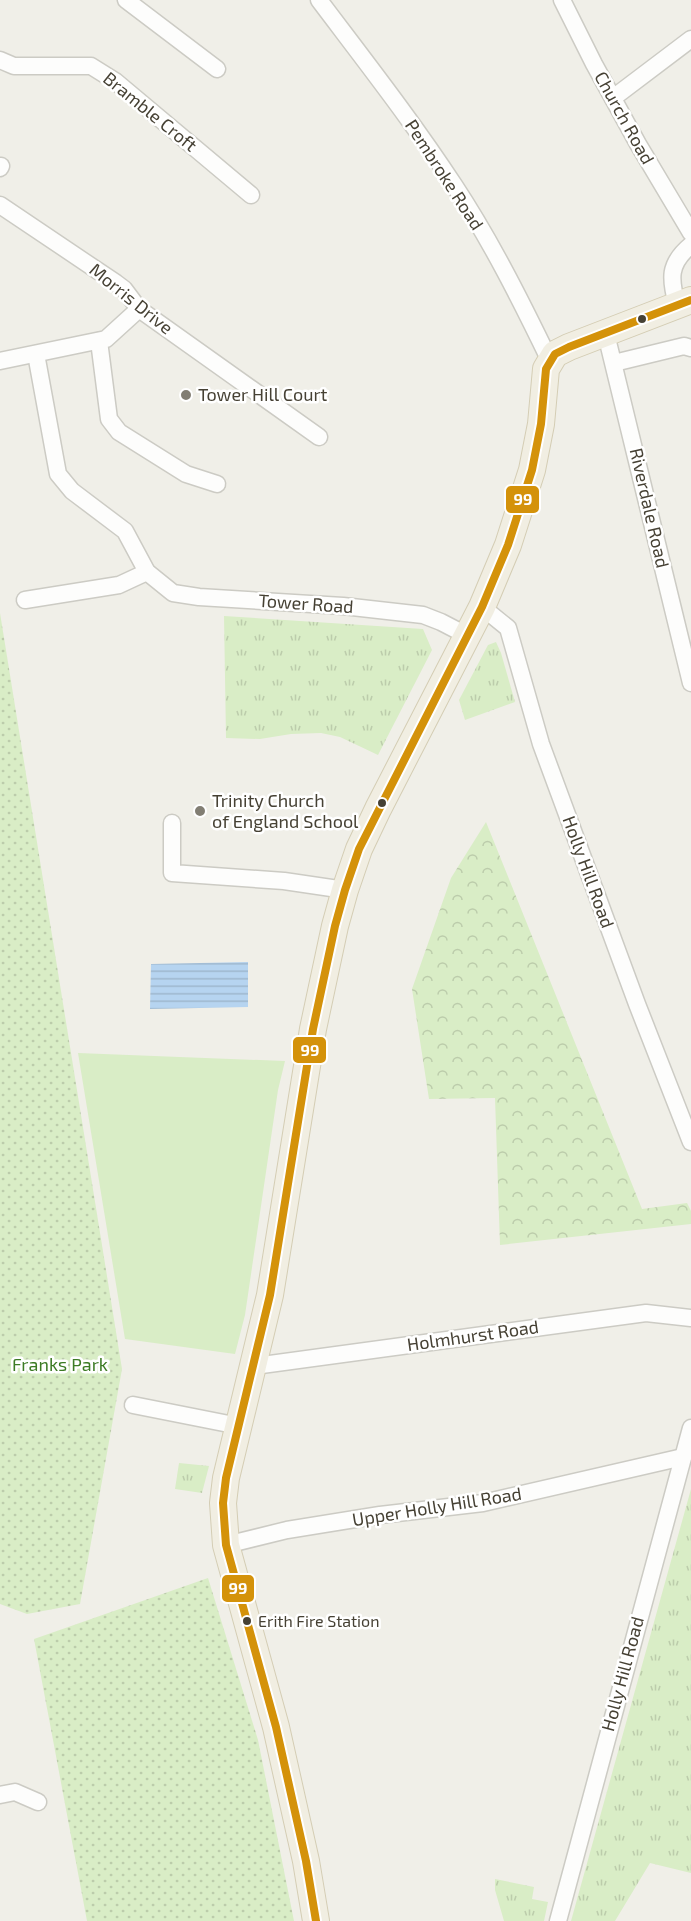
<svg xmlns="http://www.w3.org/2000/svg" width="691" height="1921" viewBox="0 0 691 1921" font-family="'Exo 2',sans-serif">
<defs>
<pattern id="grass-tufts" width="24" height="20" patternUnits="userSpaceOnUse" patternTransform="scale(1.5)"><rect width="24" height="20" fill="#d9edc6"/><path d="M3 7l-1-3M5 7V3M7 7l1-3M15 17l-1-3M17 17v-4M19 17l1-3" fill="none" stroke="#bcccab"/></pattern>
<pattern id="forest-crowns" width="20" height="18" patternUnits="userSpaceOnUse" patternTransform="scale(1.5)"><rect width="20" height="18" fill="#d9edc6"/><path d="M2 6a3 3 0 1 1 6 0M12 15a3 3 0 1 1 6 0" fill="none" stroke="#bcccab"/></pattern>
<pattern id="park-dots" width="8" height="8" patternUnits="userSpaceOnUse" patternTransform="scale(1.5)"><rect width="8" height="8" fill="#d9edc6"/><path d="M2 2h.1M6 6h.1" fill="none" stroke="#bcccab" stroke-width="1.8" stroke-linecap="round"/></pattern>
<pattern id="water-rules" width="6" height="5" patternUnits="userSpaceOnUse" patternTransform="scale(1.5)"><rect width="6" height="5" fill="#b6d4f0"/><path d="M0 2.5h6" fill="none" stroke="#9eb7ce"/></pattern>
</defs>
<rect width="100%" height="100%" fill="#f0efe8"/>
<g fill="url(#grass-tufts)">
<path d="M 224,616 L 423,629 L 432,650 L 378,755 L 340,737 L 321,733 L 291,734 L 260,739 L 226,738 Z"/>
<path d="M 496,642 L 501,653 L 515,702 L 465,720 L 459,700 L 488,645 Z"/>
<path d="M 179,1463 L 209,1466 L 202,1493 L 175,1489 Z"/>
<path d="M 691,1489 L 691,1873 L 650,1863 L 615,1921 L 571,1921 Z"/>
<path d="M 495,1879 L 534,1887 L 532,1899 L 548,1902 L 544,1921 L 504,1921 L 495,1890 Z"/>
</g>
<path fill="url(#forest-crowns)" d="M 486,822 L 642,1209 L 687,1203 L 691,1211 L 691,1224 L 500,1245 L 495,1098 L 429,1099 L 412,989 L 451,878 Z"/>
<g fill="url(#park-dots)">
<path d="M 0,613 L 122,1369 L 80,1604 L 27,1614 L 0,1604 Z"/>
<path d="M 208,1578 L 258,1740 L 294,1921 L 87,1921 L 34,1639 Z"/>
</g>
<path fill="#d9edc6" d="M 78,1053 L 285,1061 L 278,1090 L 245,1315 L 235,1354 L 125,1339 Z"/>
<path fill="url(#water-rules)" d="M 248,962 L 248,1007 L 150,1009 L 151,964 Z"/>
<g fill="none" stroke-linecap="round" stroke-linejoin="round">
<g stroke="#cccbc4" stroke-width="19">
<g id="street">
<path d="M 126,0 L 217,69"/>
<path d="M 319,0 C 365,61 412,121 454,185 C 491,241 521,301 550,361"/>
<path d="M 562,0 L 594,64 L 638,144 L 691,233"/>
<path d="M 0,60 L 14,66 L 91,66 L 115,81 L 251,195"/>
<path d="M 613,98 L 691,39"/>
<path d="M 0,168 L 1,166"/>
<path d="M 0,205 L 116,283 L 124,289 L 139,309 L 319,437"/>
<path d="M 677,305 C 670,279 668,264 691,245"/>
<path d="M 606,334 L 691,683"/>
<path d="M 99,341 L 109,419 L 119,432 L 186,474 L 217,484"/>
<path d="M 36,354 L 58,474 L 72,491 L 125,531 L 147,572 L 173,593 L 199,597 L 343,606 L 423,615 L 441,622 L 468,636"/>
<path d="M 0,361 L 106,339 L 139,309"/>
<path d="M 614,363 L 684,346 L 691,348"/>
<path d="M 25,600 L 119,585 L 147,572"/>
<path d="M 482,607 L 508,628 L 541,744 L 637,1004 L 691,1142"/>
<path d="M 172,823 L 172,873 L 284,881 L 345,890"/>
<path d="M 254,1366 L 646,1313 L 691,1318"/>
<path d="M 133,1405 L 239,1426"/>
<path d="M 226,1545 L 287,1530 L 380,1515 L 483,1503 L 683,1457"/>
<path d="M 0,1795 L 15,1792 L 38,1802"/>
<path d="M 558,1921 L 691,1428"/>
</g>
</g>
<g stroke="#d4cdb4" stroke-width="28">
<path id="primary" d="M 316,1921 L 306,1861 L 276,1727 L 226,1545 L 223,1503 L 226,1478 L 270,1295 L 313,1029 L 335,926 L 345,890 L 359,849 L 378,809 L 482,607 L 508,545 L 532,470 L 541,424 L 546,369 L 555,354 L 569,347 L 691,300"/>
</g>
<use href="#street" stroke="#fdfdfc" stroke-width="16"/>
<use href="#primary" stroke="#f1eee2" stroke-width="26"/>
<g stroke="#fff" stroke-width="12">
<path id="bus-1" d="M 316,1921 L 306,1861 L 276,1727 L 226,1545 L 223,1503 L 226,1478 L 270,1295 L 313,1029 L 335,926 L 345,890 L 359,849 L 482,607 L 508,545 L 532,470 L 541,424 L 546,369 L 555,354 L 569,347 L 691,300"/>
</g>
<use href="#bus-1" stroke="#d4920a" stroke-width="8"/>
</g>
<g fill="#464134" stroke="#fff" stroke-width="2">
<circle cx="642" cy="319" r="5"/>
<circle cx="382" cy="803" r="5"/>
<circle cx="247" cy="1621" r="5"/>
</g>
<g fill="#827e73" stroke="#fff" stroke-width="2">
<circle cx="186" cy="395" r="6"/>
<circle cx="200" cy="811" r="6"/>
</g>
<g text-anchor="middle" stroke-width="5" stroke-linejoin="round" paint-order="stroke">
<g font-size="16" fill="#464134" stroke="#fff" text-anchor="start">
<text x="258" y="1627">Erith Fire Station</text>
</g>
<g font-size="18" fill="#464134" stroke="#fff">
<text transform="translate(150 112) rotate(39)" y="6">Bramble Croft</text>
<text transform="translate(624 118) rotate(61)" y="6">Church Road</text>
<text transform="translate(444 175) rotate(57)" y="6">Pembroke Road</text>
<text transform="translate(131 299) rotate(39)" y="6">Morris Drive</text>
<text transform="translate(649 508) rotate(77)" y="6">Riverdale Road</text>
<text transform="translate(306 604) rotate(4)" y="6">Tower Road</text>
<text transform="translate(588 872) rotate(70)" y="6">Holly Hill Road</text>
<text transform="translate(473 1336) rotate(-8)" y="6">Holmhurst Road</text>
<text transform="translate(437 1507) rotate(-9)" y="6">Upper Holly Hill Road</text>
<text transform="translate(623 1674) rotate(-75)" y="6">Holly Hill Road</text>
</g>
<g font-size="18" fill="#464134" stroke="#fff" text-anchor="start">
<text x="198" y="401">Tower Hill Court</text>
<text x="212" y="807">Trinity Church<tspan x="212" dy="21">of England School</tspan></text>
</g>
<g font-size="18" fill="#3c7b24" stroke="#fff">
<text x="60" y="1371">Franks Park</text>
</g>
</g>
<g stroke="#fff" stroke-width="2">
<rect x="505" y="485" width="35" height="29" rx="6" fill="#d4920a"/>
<rect x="292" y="1036" width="35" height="28" rx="6" fill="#d4920a"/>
<rect x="221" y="1574" width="34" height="29" rx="6" fill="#d4920a"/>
</g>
<g font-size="16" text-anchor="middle" font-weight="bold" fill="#fff">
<text x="523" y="505">99</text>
<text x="310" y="1056">99</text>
<text x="238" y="1594">99</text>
</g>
</svg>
